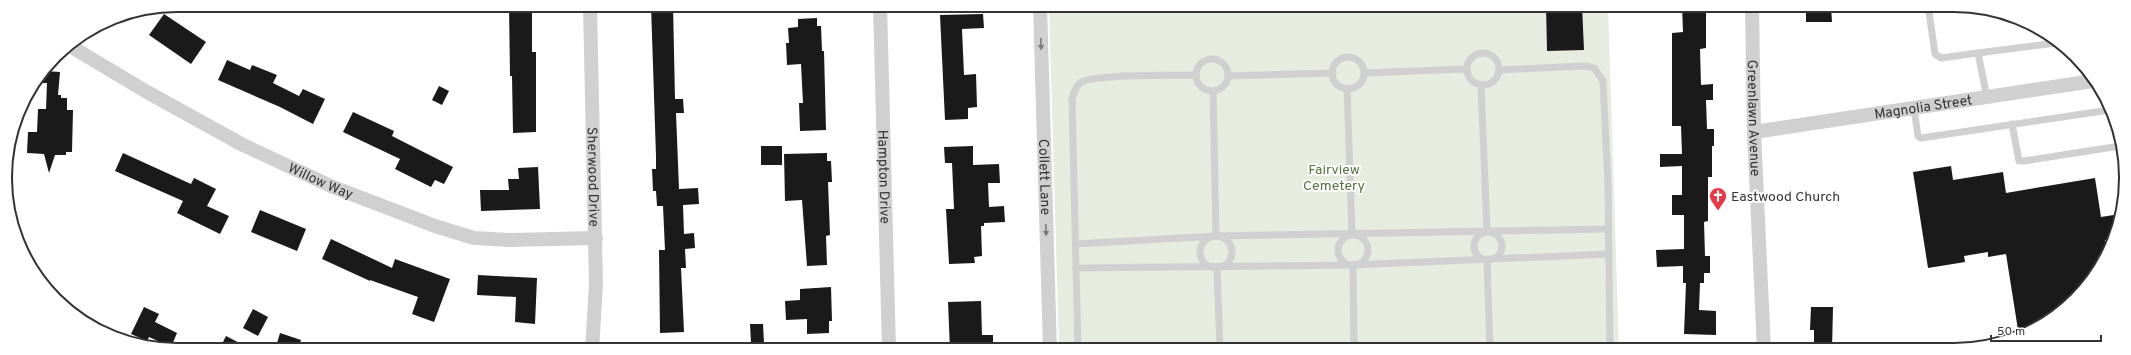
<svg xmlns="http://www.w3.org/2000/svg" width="2131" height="355" viewBox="0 0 2131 355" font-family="Overpass,sans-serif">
<rect width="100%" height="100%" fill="#fff"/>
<path fill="#e6ecdf" d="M 1049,5 L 1608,5 L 1619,350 L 1059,350 Z"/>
<g fill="#1a1a1a">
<path d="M 509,5 L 532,5 L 532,52 L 536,52 L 536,132 L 513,133 L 512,76 L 510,76 Z"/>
<path d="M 651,5 L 673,5 L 675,99 L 683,99 L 684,113 L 676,113 L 679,189 L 698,188 L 699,204 L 683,205 L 684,234 L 694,233 L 695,248 L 685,249 L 686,268 L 681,268 L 684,332 L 660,333 L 659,250 L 665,250 L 663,206 L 657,206 L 656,191 L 653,191 L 652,169 L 656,169 L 656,156 Z"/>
<path d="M 1546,5 L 1582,5 L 1584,50 L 1547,51 Z"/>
<path d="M 1682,5 L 1706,5 L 1706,48 L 1700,49 L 1701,85 L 1713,84 L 1713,100 L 1706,100 L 1707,129 L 1714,129 L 1714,146 L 1712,146 L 1712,177 L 1708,177 L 1708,221 L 1704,222 L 1705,256 L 1710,256 L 1710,273 L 1704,273 L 1704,283 L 1700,283 L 1699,310 L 1716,311 L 1716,335 L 1684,334 L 1686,283 L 1683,283 L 1683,266 L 1657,267 L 1656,250 L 1684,249 L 1684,215 L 1672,215 L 1672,195 L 1682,195 L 1682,166 L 1660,167 L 1660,154 L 1682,154 L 1681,126 L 1672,126 L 1672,33 L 1683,32 Z"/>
<path d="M 1812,5 L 1831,5 L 1832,22 L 1806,22 L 1806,7 Z"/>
<path d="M 164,14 L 206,42 L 191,64 L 149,35 Z"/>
<path d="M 983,14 L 984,28 L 962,29 L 964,75 L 976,74 L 977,107 L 968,108 L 968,119 L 945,120 L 940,15 Z"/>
<path d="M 817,18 L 817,26 L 821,26 L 822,51 L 824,51 L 826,130 L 800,131 L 799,103 L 803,103 L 801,64 L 787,65 L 786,43 L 789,43 L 788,28 L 798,27 L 798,19 Z"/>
<path d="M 227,60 L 250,70 L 252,65 L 277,75 L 273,83 L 299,96 L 303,89 L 325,99 L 313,124 L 280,107 L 218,80 Z"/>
<path d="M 45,71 L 60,72 L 58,95 L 61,95 L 61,98 L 67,98 L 67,110 L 73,110 L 72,152 L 66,152 L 66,155 L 55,155 L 49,173 L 44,154 L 27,153 L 28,132 L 37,132 L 38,109 L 46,109 L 47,83 L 37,83 Z"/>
<path d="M 439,86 L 449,91 L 442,105 L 432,100 Z"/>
<path d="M 353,112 L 394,131 L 392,136 L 453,167 L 444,184 L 435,180 L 431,187 L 395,169 L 400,159 L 343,132 Z"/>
<rect x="761" y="146" width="21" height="19"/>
<path d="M 973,146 L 973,165 L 999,164 L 1000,183 L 988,183 L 989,207 L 1004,206 L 1005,222 L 984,223 L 984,226 L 981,226 L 982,256 L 974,257 L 975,263 L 949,264 L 946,209 L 954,209 L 952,163 L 945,163 L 944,147 Z"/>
<path d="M 123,153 L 191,184 L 194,178 L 216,189 L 207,206 L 229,216 L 220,234 L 177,213 L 183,201 L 115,171 Z"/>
<path d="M 827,153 L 827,161 L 831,161 L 832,182 L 828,182 L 830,235 L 826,236 L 827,265 L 807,266 L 802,200 L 785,201 L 784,154 Z"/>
<path d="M 1951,166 L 1953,180 L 2003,172 L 2006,193 L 2095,178 L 2101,217 L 2120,214 L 2114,238 L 2105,240 L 2107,253 L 2076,299 L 2037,327 L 2018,330 L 2006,254 L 1988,257 L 1988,252 L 1964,256 L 1965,262 L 1928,268 L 1913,172 Z"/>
<path d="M 538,167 L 540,209 L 481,211 L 480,190 L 509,190 L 508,179 L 519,179 L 518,168 Z"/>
<path d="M 260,210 L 306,229 L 297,251 L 251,232 Z"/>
<path d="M 331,239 L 392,268 L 395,259 L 450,279 L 434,322 L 412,314 L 418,297 L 370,280 L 370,281 L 322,259 Z"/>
<path d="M 478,275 L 537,278 L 535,324 L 515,322 L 516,297 L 477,295 Z"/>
<path d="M 831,287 L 832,321 L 829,321 L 829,333 L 807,334 L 807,319 L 786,320 L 785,301 L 800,300 L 800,289 Z"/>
<path d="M 981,301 L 982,335 L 993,335 L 993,350 L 950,350 L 948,302 Z"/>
<path d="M 144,307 L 159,314 L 155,322 L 177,333 L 171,347 L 149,337 L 147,341 L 131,334 Z"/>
<path d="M 1811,307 L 1833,307 L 1832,350 L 1814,350 L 1814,330 L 1810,330 Z"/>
<path d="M 253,309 L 268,317 L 258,336 L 243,328 Z"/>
<path d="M 750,324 L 763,324 L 764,343 L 751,343 Z"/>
<path d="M 280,333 L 301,340 L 298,350 L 275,350 Z"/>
<path d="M 226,336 L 253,350 L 219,350 Z"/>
</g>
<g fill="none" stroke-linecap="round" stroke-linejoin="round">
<g stroke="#d0d0d0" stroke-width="7">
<path d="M 1928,5 L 1935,54 L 1941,58 L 1978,53 L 1987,98"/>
<path d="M 1978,53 L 2056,43"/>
<circle cx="1483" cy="69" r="16"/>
<circle cx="1348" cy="73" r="16"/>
<circle cx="1212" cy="75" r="16"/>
<path d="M 1499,70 L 1586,66 L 1594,68 L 1603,81 L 1608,186 L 1610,350"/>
<path d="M 1364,73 L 1467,69"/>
<path d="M 1228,76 L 1333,73"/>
<path d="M 1481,84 L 1487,231"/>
<path d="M 1347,88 L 1352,235"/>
<path d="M 1213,91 L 1216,236"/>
<path d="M 1914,109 L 1918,136 L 1921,138 L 2110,110"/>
<path d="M 2012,124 L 2019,161 L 2024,161 L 2120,146"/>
<circle cx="1488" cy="246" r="14"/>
<circle cx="1353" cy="250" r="15"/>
<circle cx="1216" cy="252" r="16"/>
<path d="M 1076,244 L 1216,236 L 1608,229"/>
<path d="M 1487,260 L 1490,350"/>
<path d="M 1353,265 L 1354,350"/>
<path d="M 1076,268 L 1353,265 L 1609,254"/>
<path d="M 1217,268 L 1220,350"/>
<path d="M 1078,350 L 1072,99 C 1074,93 1075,87 1080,83 C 1093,73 1176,76 1196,75"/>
</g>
<g stroke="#d0d0d0" stroke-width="14">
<path id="s1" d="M 590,5 L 596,285 L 592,350"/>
<path id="s2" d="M 880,5 L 889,350"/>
<path id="s3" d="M 1040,5 L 1050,350"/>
<path id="s4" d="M 1752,5 L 1754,132 L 1764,350"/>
<path id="s5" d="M 70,46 L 147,92 L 243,145 L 333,187 L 435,226 L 474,238 L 510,240 L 596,238"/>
<path id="s6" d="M 1754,132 L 2093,81"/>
</g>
</g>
<defs><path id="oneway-solid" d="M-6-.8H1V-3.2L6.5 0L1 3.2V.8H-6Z"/></defs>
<g fill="#7a7a7a">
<use href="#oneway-solid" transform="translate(1041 44) rotate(88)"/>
<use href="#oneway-solid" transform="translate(1046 230) rotate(88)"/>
</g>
<defs>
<g id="church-pin" transform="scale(0.9)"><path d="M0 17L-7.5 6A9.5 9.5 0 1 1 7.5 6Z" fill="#e63946" stroke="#fff"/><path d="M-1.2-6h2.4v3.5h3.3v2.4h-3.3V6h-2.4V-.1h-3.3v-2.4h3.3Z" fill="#fff"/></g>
</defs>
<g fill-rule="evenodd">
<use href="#church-pin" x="1718" y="196"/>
</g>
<g text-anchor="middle" stroke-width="4" stroke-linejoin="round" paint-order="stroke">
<g font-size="14" fill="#333" stroke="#fff">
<text dy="5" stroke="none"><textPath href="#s6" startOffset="171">Magnolia Street</textPath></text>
<text dy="5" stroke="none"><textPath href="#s4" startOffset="113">Greenlawn Avenue</textPath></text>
<text dy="5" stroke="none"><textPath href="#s1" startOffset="172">Sherwood Drive</textPath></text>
<text dy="5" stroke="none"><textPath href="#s2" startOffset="172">Hampton Drive</textPath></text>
<text dy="5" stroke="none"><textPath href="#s3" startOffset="172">Collett Lane</textPath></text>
<text dy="5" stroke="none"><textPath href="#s5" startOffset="285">Willow Way</textPath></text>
</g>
<g font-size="14" fill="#56703f" stroke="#fff">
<text x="1334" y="174">Fairview<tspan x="1334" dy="16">Cemetery</tspan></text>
</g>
<g font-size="14" fill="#333" stroke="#fff" text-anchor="start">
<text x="1731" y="201">Eastwood Church</text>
</g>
</g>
<path d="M0 0H2131V355H0ZM177 12H1954A165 165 0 0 1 2119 177V178A165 165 0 0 1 1954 343H177A165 165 0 0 1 12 178V177A165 165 0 0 1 177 12Z" fill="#fff" fill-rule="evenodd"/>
<path fill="none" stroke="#333" stroke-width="2" d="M177 12H1954A165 165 0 0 1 2119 177V178A165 165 0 0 1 1954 343H177A165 165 0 0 1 12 178V177A165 165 0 0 1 177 12Z"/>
<path d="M1991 335v6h110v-6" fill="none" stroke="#333333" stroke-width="2"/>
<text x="1997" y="335" font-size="12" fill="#333333" stroke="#ffffff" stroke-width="3" paint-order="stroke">50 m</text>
</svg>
